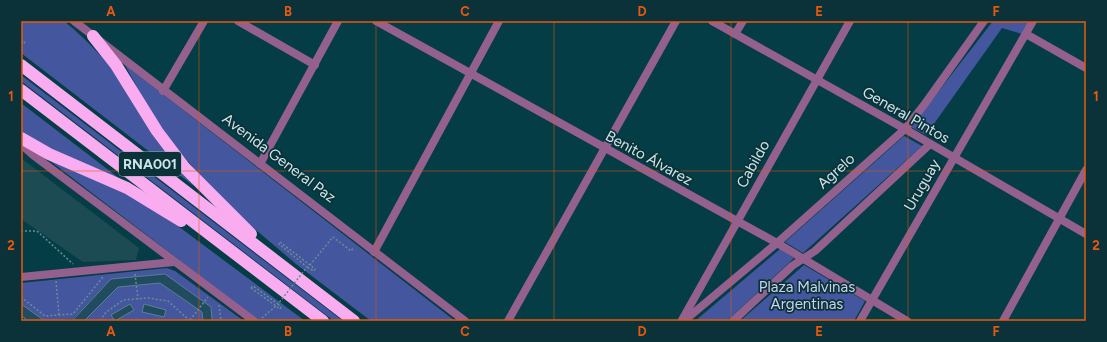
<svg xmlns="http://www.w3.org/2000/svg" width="1107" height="342" viewBox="0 0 1107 342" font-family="Figtree,sans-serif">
<rect width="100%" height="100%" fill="#043d46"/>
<path fill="#1c4b53" d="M 21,158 L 139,248 L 136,260 L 83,262 L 21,219 Z"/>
<g fill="#44569d">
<path d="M 21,21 L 64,21 C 119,65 155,129 194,186 L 21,53 Z"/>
<path d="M 993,21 L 1029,21 L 1022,34 L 1002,28 L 926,135 L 911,127 Z"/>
<path d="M 125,65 L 455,321 L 371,321 L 296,264 L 243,219 L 201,177 L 157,124 Z"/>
<path d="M 21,75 L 343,321 L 334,321 L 21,81 Z"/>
<path d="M 21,103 L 128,185 L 48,149 L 21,132 Z"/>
<path d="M 904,136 L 922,146 L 803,253 L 785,242 Z"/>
<path d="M 45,157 L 90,174 L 143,203 L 182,229 L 305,321 L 259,321 Z"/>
<path d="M 780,249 L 794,258 L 727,321 L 695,321 Z"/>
<path d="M 804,265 L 865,301 L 854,321 L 740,321 Z"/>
<path d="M 167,268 L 175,271 L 244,321 L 212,321 L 211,307 L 165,274 L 111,279 L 73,319 L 45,321 L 21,304 L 21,283 Z"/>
<path d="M 160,283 L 202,312 L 203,321 L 84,321 L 118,287 Z"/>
</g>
<g fill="#214c5f" stroke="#598297">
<path d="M 165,274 L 211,307 L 212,321 L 203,321 L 202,312 L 160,283 L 118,287 L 84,321 L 72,321 L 111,279 Z"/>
<path d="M 21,304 L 45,321 L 25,321 L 25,318 L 21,316 Z"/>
<path d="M 130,304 L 134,310 L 115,321 L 111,315 Z"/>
<path d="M 144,304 L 166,310 L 164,317 L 142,312 Z"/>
</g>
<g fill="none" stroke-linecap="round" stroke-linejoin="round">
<g stroke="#658f96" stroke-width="1.5" stroke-dasharray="2 2" stroke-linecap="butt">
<path d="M 21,40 L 25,42"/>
<path d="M 21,42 L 23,44 L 25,42"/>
<path d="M 21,231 L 37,231 L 73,264"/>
<path d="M 280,242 L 315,269 L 314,271 L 307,267"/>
<path d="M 310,265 L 333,237 L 351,251 L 354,247"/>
<path d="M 135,274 L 138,299"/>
<path d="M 56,281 L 59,315"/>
<path d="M 251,288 L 280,309 L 281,307"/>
<path d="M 21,297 L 45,316 L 73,314 L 103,277"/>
<path d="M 278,304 L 281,307"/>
<path d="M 219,305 L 221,321"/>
<path d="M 262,318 L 276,306"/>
<path d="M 190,320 L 208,297"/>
<path d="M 101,321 L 104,314 L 123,300 L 148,298 L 168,301 L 190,321"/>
</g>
<g stroke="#94608e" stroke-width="8">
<path d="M 74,21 L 465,321"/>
<path d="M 238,21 L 315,65"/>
<path d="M 376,21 L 777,243 L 907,321"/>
<path d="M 712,21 L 905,129 L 1086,234"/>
<path d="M 735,34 L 743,21"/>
<path d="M 1026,34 L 1086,68"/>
<path d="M 163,91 L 204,21"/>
<path d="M 21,144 L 33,155 L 254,321"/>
<path d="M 260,164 L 338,21"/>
<path d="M 374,252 L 499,21"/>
<path d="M 21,277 L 174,262"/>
<path d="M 682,320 L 850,21"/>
<path d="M 508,321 L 676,21"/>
<path d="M 684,321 L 777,243 L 905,129 L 924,105 L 984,21"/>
<path d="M 733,321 L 792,266 L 815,251 L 930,144"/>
<path d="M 860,321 L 1033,21"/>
<path d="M 1003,321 L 1086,170"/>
</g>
<g stroke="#f9adf0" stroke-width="12">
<path d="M 93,36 L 116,65 L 157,131 L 185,168 L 251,234"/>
<path d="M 21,65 L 354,321"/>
<path d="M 21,90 L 323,321"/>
<path d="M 21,138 L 49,154 L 127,188 L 181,221"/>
</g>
<path stroke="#658f96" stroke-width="1.5" stroke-dasharray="2 2" stroke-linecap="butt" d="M 251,288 L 253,286 L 278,304 L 307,267 L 279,244 L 280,242"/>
</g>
<path fill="none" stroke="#e8590c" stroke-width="1" stroke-opacity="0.55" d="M 199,21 L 199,321M 376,21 L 376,321M 554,21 L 554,321M 731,21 L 731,321M 908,21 L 908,321M 21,171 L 1086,171"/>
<g text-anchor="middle" stroke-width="3.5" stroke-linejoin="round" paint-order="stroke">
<rect fill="#0a3238" stroke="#92b0b5" stroke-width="1" x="119" y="152" width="62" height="24" rx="3"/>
<g font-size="14" font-weight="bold" fill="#cde6eb">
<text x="150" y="169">RNA001</text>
</g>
<g font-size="15" fill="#cde6eb" stroke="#0a3238">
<text transform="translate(906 115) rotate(30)" y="5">General Pintos</text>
<text transform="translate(279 158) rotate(37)" y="5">Avenida General Paz</text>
<text transform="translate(649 158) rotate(29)" y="5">Benito Álvarez</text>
<text transform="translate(753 164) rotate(-61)" y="5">Cabildo</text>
<text transform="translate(836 171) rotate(-42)" y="5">Agrelo</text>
<text transform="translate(922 185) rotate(-60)" y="5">Uruguay</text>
</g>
<g font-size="15" fill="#cad2ea" stroke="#0a3238">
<text x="807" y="292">Plaza Malvinas<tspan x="807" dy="17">Argentinas</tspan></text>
</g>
</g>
<rect width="1107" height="342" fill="none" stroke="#0a3238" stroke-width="44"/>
<rect x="22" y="22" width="1063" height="298" fill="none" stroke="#e8590c" stroke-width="1.5"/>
<g font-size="13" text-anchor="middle" font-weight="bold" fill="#e8590c">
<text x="111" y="16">A</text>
<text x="288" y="16">B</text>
<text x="465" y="16">C</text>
<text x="642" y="16">D</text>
<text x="819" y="16">E</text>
<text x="996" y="16">F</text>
<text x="11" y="101">1</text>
<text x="1096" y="101">1</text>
<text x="11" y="250">2</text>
<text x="1096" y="250">2</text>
<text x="111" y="336">A</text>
<text x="288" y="336">B</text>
<text x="465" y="336">C</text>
<text x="642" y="336">D</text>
<text x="819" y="336">E</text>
<text x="996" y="336">F</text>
</g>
</svg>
